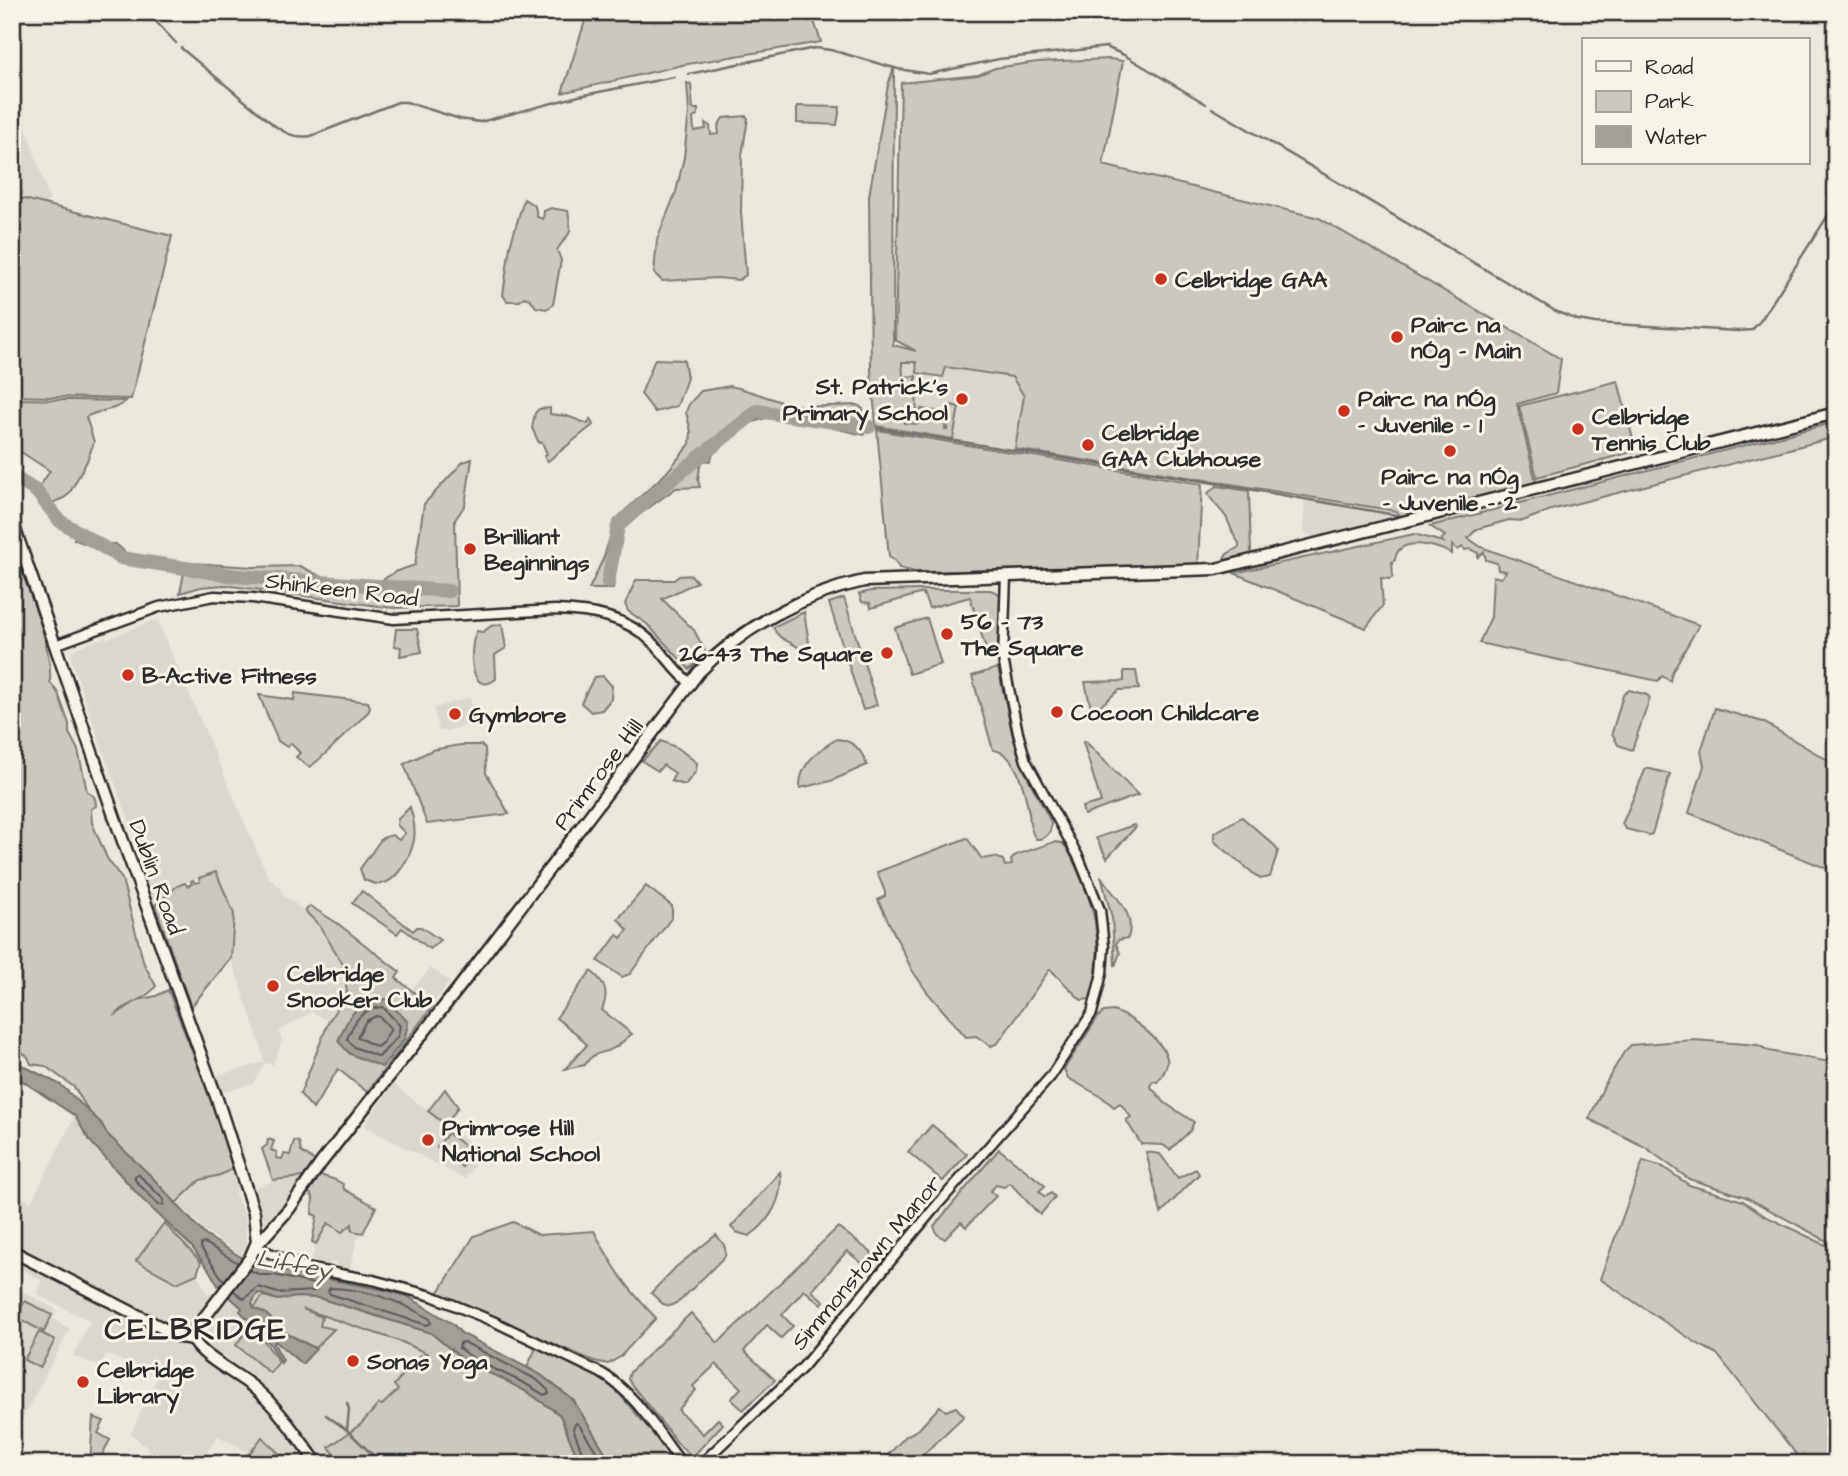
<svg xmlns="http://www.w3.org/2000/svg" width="1848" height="1476" viewBox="0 0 1848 1476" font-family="'Architects Daughter',sans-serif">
<rect width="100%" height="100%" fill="#ebe7dd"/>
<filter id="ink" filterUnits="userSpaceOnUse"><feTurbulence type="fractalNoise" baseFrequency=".0143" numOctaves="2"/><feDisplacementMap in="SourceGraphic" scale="14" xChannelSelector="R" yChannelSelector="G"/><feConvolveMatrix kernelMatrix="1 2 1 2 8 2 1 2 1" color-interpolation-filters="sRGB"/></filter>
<g filter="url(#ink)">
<g fill="#dbd7ce">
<path d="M 12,85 L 50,201 L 43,203 L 12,196 Z"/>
<path d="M 893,346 L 1026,376 L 1015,449 L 905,431 Z"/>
<path d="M 1305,498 L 1396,511 L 1401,517 L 1315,538 L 1303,531 Z"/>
<path d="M 157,619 L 268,877 L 281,888 L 283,895 L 305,911 L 319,925 L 343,964 L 347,992 L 329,1021 L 311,1012 L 279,1031 L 282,1041 L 273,1065 L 265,1063 L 253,1084 L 220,1093 L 216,1076 L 264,1062 L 261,1047 L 231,958 L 234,914 L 216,872 L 177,886 L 155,905 L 147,884 L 135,841 L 135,835 L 109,768 L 71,659 L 72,651 L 77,647 L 106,637 L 107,639 Z"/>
<path d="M 470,697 L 476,721 L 447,731 L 439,731 L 434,708 Z"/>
<path d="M 431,968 L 450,982 L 433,1003 L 432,1007 L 411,990 Z"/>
<path d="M 393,1084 L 483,1153 L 465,1179 L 364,1126 Z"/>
<path d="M 75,1116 L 89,1140 L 162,1218 L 161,1227 L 134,1262 L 177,1285 L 198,1275 L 208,1294 L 225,1292 L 242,1308 L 258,1294 L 383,1336 L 404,1337 L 432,1349 L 425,1358 L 420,1355 L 414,1361 L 394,1385 L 398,1389 L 382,1407 L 329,1447 L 336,1456 L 328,1464 L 286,1464 L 261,1438 L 250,1453 L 218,1436 L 199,1464 L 170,1464 L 150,1451 L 131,1433 L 157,1377 L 106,1354 L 100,1367 L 73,1356 L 90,1321 L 36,1294 L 42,1281 L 12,1263 L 12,1192 L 31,1202 Z"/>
<path d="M 233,1169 L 239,1187 L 235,1191 L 235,1194 L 245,1216 L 247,1250 L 243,1257 L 204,1230 L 179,1204 L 189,1189 L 200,1180 L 220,1175 Z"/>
<path d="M 303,1177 L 279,1210 L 276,1218 L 267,1227 L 254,1188 L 278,1179 Z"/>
<path d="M 330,1218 L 368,1220 L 357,1240 L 350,1270 L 337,1267 L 336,1264 L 331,1262 L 328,1265 L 311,1261 L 316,1244 Z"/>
<path d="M 22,1291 L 57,1310 L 53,1319 L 70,1329 L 12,1438 L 12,1312 Z"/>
</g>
<g fill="#cbc8bf" stroke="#7b7a75" stroke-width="2">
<path d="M 588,12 L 811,12 L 821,42 L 682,65 L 562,93 Z"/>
<path d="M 1110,59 L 1123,61 L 1103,165 L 1319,218 L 1561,359 L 1556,393 L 1517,404 L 1536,482 L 1401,517 L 1396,511 L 1015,449 L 1024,396 L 1012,377 L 946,367 L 943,377 L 917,373 L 916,362 L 902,362 L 903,377 L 916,376 L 917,421 L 904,421 L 904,423 L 918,424 L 921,409 L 947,413 L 945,429 L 947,430 L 952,405 L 959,407 L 953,439 L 876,426 L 871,370 L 869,196 L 888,85 L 894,67 L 893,345 L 916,351 L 895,340 L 901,83 L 978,75 L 995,68 L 1037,62 Z"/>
<path d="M 687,83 L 691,84 L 693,109 L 698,109 L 698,115 L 693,118 L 694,131 L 706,129 L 705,123 L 710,126 L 711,135 L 719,134 L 718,126 L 723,118 L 746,116 L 748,118 L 742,155 L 741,212 L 746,275 L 739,280 L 717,278 L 662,281 L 654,273 L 657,239 L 676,192 L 684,157 L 689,111 Z"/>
<path d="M 797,106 L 840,107 L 837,125 L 797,123 Z"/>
<path d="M 12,196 L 172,236 L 131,399 L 12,396 Z"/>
<path d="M 524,199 L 535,206 L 537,217 L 543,219 L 544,211 L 551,208 L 568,211 C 573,238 570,230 557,250 L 561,260 L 553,305 L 546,309 L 536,307 L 530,299 L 524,297 L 520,301 L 507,301 L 503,295 L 510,246 Z"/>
<path d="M 655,359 L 684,360 L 687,378 L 677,406 L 655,412 L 641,394 Z"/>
<path d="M 1618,381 L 1636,451 L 1537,477 L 1519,406 Z"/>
<path d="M 730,386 C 749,390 766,397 784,403 C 807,409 834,405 858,405 L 863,409 L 864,435 L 793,419 L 769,417 L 747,424 L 733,433 L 714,452 L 710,461 L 701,460 L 698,480 L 700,487 L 676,488 L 621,528 L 613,589 L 589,589 L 604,557 L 615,520 L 667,472 L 690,444 L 691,432 L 686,412 L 689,404 L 701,391 Z"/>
<path d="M 12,399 L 126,401 C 114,412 99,409 86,417 L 94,442 L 87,461 L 69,494 L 64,498 L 47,505 L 36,492 L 50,471 L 12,446 Z"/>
<path d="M 550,408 L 550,414 L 567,416 L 588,424 L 590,419 L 593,425 L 548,461 L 544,456 L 547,454 L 542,442 L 539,443 L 532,428 L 535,413 L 539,409 Z"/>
<path d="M 1836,422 L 1836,437 L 1551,510 L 1523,521 L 1509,520 L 1477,529 L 1468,538 L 1481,547 L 1699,625 L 1672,672 L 1670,681 L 1662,676 L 1658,681 L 1479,643 L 1491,617 L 1493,576 L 1501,578 L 1506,571 L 1498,570 L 1497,563 L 1486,560 L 1484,552 L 1478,557 L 1478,553 L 1470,549 L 1465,550 L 1462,547 L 1458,550 L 1452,545 L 1452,554 C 1437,546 1398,534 1395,560 L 1392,562 L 1393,577 L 1390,579 L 1381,578 L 1383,605 L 1366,628 L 1234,573 L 1414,534 L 1443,542 L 1441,540 L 1445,536 L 1430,526 Z"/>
<path d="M 877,430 L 1202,484 L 1198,565 L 915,572 L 899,568 L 895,561 L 889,557 Z"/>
<path d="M 472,459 L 465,505 L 455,520 L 457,606 L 393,608 L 224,585 L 201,587 L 180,593 L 184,573 L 144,566 L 73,539 L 102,544 L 116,544 L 127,554 L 177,562 L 253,567 L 300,566 L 324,578 L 373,586 L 395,572 L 415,565 L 424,504 L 463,462 Z"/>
<path d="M 1217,486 L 1249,491 L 1251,554 L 1223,561 L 1227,554 L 1239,547 L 1239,543 C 1232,535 1231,526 1226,517 C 1220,508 1212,503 1208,493 Z"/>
<path d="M 12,546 C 25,583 53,643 50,682 L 58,693 L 69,724 L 69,733 L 78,750 L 87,791 C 94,795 96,798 96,806 L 91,809 L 92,823 L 107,858 L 122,879 L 144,964 L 156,986 C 147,1000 128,1001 114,1016 L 138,1000 L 156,996 L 168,990 L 211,1099 L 233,1169 L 220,1175 L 200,1180 L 176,1203 L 107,1134 L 101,1123 L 90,1113 L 74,1087 L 45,1066 L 31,1064 L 28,1057 L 12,1044 Z"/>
<path d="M 691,575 L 697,582 L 662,599 L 694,630 L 707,655 L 689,669 L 647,624 L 628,611 L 625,604 L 636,580 L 674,580 L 679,576 Z"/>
<path d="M 924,590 L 990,590 C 993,591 998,592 1000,595 C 1005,603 1000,646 996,654 L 986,657 L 981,651 L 986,649 L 970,597 L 929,608 L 923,593 L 871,608 L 870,603 L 862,602 L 859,594 L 871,591 Z"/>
<path d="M 844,598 L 877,705 L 863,710 L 829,603 Z"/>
<path d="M 804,612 L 811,655 L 806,656 C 798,641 779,643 773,627 Z"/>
<path d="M 927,618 L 941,664 L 909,674 L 895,628 Z"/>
<path d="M 502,624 L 506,648 L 495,655 L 496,679 C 469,699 468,646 477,631 L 483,632 L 491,626 Z"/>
<path d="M 396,629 L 417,629 L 422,652 L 400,656 L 401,647 L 394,646 Z"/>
<path d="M 998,668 L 1013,737 L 1025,772 L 1051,822 C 1052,832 1046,840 1036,839 C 1030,831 1030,822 1029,813 C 1025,792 1017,752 993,750 L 972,676 Z"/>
<path d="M 1124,671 L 1136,671 L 1139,689 L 1119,690 L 1092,713 L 1085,682 L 1124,681 Z"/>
<path d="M 603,676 L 612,686 L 611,699 L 602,710 L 591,712 L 581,703 L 594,677 Z"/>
<path d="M 1629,690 L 1647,695 L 1650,698 L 1632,750 L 1618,745 L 1612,733 L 1623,695 Z"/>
<path d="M 295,693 L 368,702 L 370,707 L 369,711 C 359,721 317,764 309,767 L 296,757 L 300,753 L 291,743 L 287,747 L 278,741 L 259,695 L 294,700 Z"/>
<path d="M 1715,708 L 1763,722 L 1836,765 L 1836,852 L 1828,869 L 1689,813 L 1704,766 L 1701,751 Z"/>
<path d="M 837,739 C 854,741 861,749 867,765 L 831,781 L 800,788 C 799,764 819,749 837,739 Z"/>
<path d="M 661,741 L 678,748 L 697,763 L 696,771 L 685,785 L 671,781 L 675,773 L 663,765 L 658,771 L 642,761 Z"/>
<path d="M 1085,741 L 1138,795 L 1084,815 L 1082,807 L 1101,802 L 1083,742 Z"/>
<path d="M 460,745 L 481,745 L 485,749 L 486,773 L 509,814 L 427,824 L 404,764 L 432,750 Z"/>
<path d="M 1646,768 L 1670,774 L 1652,834 L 1649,835 L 1626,829 L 1622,824 Z"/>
<path d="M 410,807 C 413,817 416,830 414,840 C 411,855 397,882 381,884 C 375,885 370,882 364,880 L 360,869 L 382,838 L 392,835 L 399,840 L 405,833 L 397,825 L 398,819 Z"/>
<path d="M 1242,817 L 1274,845 L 1278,851 L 1270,877 L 1260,879 L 1214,841 L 1214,833 Z"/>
<path d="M 1134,825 L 1136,827 L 1107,858 L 1096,838 Z"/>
<path d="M 967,838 L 982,859 L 995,857 L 1003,860 L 1005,866 L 1012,865 L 1011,860 L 1016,855 L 1054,842 L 1062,843 L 1067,848 C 1094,901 1106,940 1091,999 L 1081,1000 L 1050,969 L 998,1043 L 991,1046 L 976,1036 L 966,1037 L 927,992 L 912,970 L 878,900 L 885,896 L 885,892 L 877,872 Z"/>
<path d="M 216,872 L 234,914 L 231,958 L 191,1007 L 155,905 L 177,886 L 185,883 L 187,886 L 192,884 L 191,881 L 193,880 L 195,883 L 200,882 L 199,878 Z"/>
<path d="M 1101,876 C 1112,896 1137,911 1128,938 L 1118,940 L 1116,944 L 1120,953 L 1115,966 L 1112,918 Z"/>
<path d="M 646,886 L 672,906 L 672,917 L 630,974 L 622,977 L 598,961 L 617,935 L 621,938 L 628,930 L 618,919 Z"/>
<path d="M 362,891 L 413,931 L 417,927 L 421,927 L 440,940 L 430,949 L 402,928 L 397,934 L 352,903 Z"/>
<path d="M 310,906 L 337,923 L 400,972 L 396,978 L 432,1007 L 367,1092 L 338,1069 L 313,1109 L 300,1094 L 329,1021 L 347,992 L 343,964 L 319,925 L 305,911 Z"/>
<path d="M 591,971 C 606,983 609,993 602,1010 L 632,1034 C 626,1038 620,1045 614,1048 C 602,1055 594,1050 585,1065 L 565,1069 L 587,1045 L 577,1034 L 556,1018 Z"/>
<path d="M 1113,1011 C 1131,1016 1162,1040 1167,1058 C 1169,1065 1162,1077 1157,1082 L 1153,1081 L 1150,1086 L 1165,1103 L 1194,1122 L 1190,1131 L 1170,1150 L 1163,1145 L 1141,1144 L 1126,1120 L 1131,1117 L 1120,1103 L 1114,1107 L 1102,1097 L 1068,1078 L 1064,1069 L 1098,1017 L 1104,1012 Z"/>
<path d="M 1694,1040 L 1758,1045 L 1769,1051 L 1836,1063 L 1836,1246 L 1746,1197 L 1689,1179 L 1645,1147 L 1589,1119 L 1604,1086 L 1624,1052 L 1631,1045 Z"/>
<path d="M 445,1089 L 458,1107 L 446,1125 L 428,1111 Z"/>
<path d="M 932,1125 L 967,1154 L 943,1181 L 908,1152 Z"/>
<path d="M 448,1133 L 473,1153 L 462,1167 L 437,1147 Z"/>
<path d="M 268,1139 L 274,1141 L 271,1150 L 277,1152 L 276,1158 L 282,1159 L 284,1154 L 290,1155 L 294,1141 L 299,1142 L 301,1152 L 315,1161 L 303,1177 L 273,1180 L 262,1149 L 267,1145 Z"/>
<path d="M 999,1149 L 1043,1184 L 1045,1186 L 1039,1191 L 1045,1197 L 1051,1193 L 1055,1197 L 1040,1215 L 1010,1183 L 1004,1187 L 996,1185 L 990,1191 L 996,1196 L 966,1227 L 961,1222 L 945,1239 L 937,1234 L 934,1226 Z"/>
<path d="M 1146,1152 L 1160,1154 L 1178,1178 L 1196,1169 L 1199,1174 L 1161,1213 Z"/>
<path d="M 1643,1161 L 1663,1167 L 1689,1185 L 1743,1201 L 1765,1216 L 1836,1250 L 1836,1464 L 1804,1464 L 1717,1354 L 1698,1344 L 1600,1279 Z"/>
<path d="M 780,1172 C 784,1198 770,1222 749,1236 L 736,1232 L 731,1227 Z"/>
<path d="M 318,1174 C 328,1179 331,1176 343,1184 L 344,1189 L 376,1207 L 363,1233 L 352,1231 L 352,1224 L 342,1232 L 328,1223 L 316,1244 L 312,1242 L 317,1216 L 312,1214 L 313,1197 L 306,1190 L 313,1186 Z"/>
<path d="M 513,1222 L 539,1235 L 594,1231 C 614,1269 626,1287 656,1318 L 620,1357 L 608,1364 L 594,1361 L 437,1295 L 474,1236 Z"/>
<path d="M 164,1223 L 201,1262 L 197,1274 L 177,1283 L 136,1261 Z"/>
<path d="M 838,1227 L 877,1257 L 868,1268 L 847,1251 L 812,1291 L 824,1301 L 821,1304 L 804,1290 L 782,1315 L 793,1326 L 781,1338 L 767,1325 L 744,1351 L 775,1380 L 743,1410 L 731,1399 L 741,1388 L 716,1364 L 693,1386 L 696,1390 L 678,1410 L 703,1434 L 718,1419 L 723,1424 L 695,1454 L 691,1455 L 680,1446 L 632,1385 L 628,1379 L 630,1372 L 691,1313 L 718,1343 Z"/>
<path d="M 716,1235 C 722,1242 727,1246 725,1256 L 680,1301 L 670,1306 L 663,1304 L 651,1293 L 676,1267 Z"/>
<path d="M 263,1296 L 278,1300 L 297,1297 L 319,1298 L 431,1333 L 471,1366 L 499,1377 L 529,1393 L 560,1415 L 576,1454 L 577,1464 L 328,1464 L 336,1456 L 329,1447 L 361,1424 L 379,1404 L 382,1405 L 398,1390 L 394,1385 L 420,1355 L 425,1358 L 428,1354 L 402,1342 L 303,1309 L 322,1317 L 320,1326 L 334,1329 L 315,1348 L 284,1332 L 265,1313 L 254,1308 Z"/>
<path d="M 25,1301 L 52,1315 L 44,1332 L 16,1317 Z"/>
<path d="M 252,1324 L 279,1362 L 270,1373 L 236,1345 Z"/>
<path d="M 39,1332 L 55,1340 L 40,1368 L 24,1360 Z"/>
<path d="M 537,1346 L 572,1359 L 610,1383 L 657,1438 L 675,1464 L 605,1464 L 605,1452 L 573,1400 L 541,1375 L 527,1367 Z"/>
<path d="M 940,1406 L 946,1411 L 956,1407 L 964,1416 L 913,1464 L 876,1464 L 886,1457 L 906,1436 L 919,1429 Z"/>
<path d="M 93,1417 L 104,1421 L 98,1433 L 110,1440 L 97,1464 L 90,1464 Z"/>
<path d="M 262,1437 L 290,1464 L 232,1464 L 250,1453 Z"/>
</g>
<g fill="#a29f98" stroke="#72716c" stroke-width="2">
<path d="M 386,999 L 408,1022 L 405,1038 L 382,1067 L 350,1054 L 338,1041 C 350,1014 355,1002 386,999 Z"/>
<path d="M 12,1060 L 61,1085 L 101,1123 L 107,1134 L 151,1176 L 205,1235 L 254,1265 L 385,1290 L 407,1296 L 453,1324 L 461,1333 L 541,1375 L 573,1400 L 605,1452 L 605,1464 L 577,1464 L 576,1454 L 560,1415 L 529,1393 L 499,1377 L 471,1366 L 431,1333 L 319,1298 L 297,1297 L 278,1300 L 258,1293 L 252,1303 L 254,1308 L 265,1313 L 284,1332 L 316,1349 L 302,1364 L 275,1341 L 274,1344 L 283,1360 L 281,1363 L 271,1345 L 240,1311 L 242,1308 L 219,1287 L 209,1270 L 191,1246 L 142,1199 L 89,1140 L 75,1116 L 21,1080 L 12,1076 Z"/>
</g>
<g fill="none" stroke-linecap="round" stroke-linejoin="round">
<g stroke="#5b5957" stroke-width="2">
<path d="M 383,1007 L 400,1026 L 398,1036 L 379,1057 L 354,1047 L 347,1039 C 354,1021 362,1008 383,1007 Z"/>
<path d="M 376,1016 L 380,1017 L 391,1029 L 383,1042 L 377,1047 L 357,1037 L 366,1021 Z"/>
<path d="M 138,1174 L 164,1200 L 163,1205 L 159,1205 L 135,1180 L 135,1176 Z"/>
<path d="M 224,1281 L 201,1248 L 201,1244 L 205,1243 L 238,1263"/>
<path d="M 330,1288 C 367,1289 398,1300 430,1319 L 431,1323 L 427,1325 L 330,1294 L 328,1291 Z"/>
<path d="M 233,1290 L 244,1299 L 258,1287 L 278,1293 L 314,1291 L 317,1288 L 314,1284 L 274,1275 L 261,1275 L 249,1270"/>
<path d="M 464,1342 L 537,1380 L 548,1390 L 549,1393 L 544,1395 C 517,1376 483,1368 459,1348 L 460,1343 Z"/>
<path d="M 584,1464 L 582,1452 L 573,1428 L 576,1423 L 579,1425 L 598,1454 L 598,1464"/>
</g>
<g stroke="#72716c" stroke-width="2.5">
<path d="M 147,12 L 176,43"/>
<path d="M 181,48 L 275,126 C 288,135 296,138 311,136 L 398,102 L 406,102 L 460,119 L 480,122 L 579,96 L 674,77"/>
<path d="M 689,74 L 815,48 L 831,50 L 898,69 L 929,74 L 999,59 L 1106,47 L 1124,55 L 1206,104"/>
<path d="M 1212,108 L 1557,312 L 1578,320 L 1595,323 L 1738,331 L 1752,330 L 1761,320 L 1836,203"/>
<path d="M 877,428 L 1220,484 L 1401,516"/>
<path d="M 326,1415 L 347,1430 L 382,1464"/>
<path d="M 347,1430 L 349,1409 L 347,1403"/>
</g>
<g stroke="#a29f98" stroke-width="14">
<path d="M 12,476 L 36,491 L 60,521 L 121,558 L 236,576 L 449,591"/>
<path d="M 608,582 L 618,526 L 655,493 L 757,411 L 869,427"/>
</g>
<g stroke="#2b2b2b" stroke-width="13">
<g id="minor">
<path d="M 55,645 L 159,607 L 214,596 L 253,598 L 394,619 L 555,610 C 591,611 626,616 653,643 C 666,656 676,672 691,684"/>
<path d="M 255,1247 L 306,1268 L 373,1280 L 432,1296 L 495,1322 L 601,1373 C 635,1392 658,1433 682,1464"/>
<path d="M 701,1464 L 803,1367 L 932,1211 L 1051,1076 L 1092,1013 L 1102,973 L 1104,947 L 1100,910 L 1079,858 L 1026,761 L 1018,733 L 1003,659 L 1006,576"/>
</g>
</g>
<g stroke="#2b2b2b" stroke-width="15">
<g id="major">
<path d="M 12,521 L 119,830 L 217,1099 L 254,1213 L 257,1242 L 250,1258 L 197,1327 L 193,1339"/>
<path d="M 255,1247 L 289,1209 L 321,1163 L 461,985 L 699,672 C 742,628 803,594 864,581 L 1216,569 L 1836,413"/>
<path d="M 12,1251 L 180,1337 L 193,1339"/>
<path d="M 193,1339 C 199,1355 239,1375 253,1387 C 280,1409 297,1437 318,1464"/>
</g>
</g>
<use href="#minor" stroke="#f7f3e8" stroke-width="8"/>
<use href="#major" stroke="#f7f3e8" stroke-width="10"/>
</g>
</g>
<g fill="#c8321e" stroke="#f7f3e8" stroke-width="2.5">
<circle cx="1161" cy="279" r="7"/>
<circle cx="1397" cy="337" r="7"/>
<circle cx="962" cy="399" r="7"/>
<circle cx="1344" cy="411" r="7"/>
<circle cx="1578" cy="429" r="7"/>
<circle cx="1088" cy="445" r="7"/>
<circle cx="1450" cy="451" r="7"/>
<circle cx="470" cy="549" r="7"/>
<circle cx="947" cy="634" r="7"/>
<circle cx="887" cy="653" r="7"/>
<circle cx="128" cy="675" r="7"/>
<circle cx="1057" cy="712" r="7"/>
<circle cx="455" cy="714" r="7"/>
<circle cx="273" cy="986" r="7"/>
<circle cx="428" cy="1140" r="7"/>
<circle cx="353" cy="1361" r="7"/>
<circle cx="83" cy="1382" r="7"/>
</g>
<g text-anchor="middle" stroke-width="6" stroke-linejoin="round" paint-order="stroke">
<g font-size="23" font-weight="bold" fill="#2b2b2b" stroke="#f7f3e8" text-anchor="start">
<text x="1175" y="287">Celbridge GAA</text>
<text x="1411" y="332">Pairc na<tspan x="1411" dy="26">nÓg - Main</tspan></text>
<text x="948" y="394" text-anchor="end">St. Patrick's<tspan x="948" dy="26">Primary School</tspan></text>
<text x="1358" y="406">Pairc na nÓg<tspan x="1358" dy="26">- Juvenile - 1</tspan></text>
<text x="1592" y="424">Celbridge<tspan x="1592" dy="26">Tennis Club</tspan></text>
<text x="1102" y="440">Celbridge<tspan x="1102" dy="26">GAA Clubhouse</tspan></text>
<text x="1450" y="484" text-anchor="middle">Pairc na nÓg<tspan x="1450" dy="26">- Juvenile - 2</tspan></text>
<text x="484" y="544">Brilliant<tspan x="484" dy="26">Beginnings</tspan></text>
<text x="961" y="629">56 - 73<tspan x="961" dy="26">The Square</tspan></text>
<text x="873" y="661" text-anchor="end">26-43 The Square</text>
<text x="142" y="683">B-Active Fitness</text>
<text x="1071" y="720">Cocoon Childcare</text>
<text x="469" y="722">Gymbore</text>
<text x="287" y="981">Celbridge<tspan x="287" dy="26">Snooker Club</tspan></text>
<text x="442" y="1135">Primrose Hill<tspan x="442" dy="26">National School</tspan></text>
<text x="367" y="1369">Sonas Yoga</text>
<text x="97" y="1377">Celbridge<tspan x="97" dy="26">Library</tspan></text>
</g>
<g font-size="23" fill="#2b2b2b" stroke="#f7f3e8">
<text transform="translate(342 589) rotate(7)" y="8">Shinkeen Road</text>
<text transform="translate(598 774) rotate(-53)" y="8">Primrose Hill</text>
<text transform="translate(157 877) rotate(70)" y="8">Dublin Road</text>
<text transform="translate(866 1262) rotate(-50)" y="8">Simmonstown Manor</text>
</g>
<g font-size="24" font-style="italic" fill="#555451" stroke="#f7f3e8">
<text transform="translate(294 1264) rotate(10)" y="8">Liffey</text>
</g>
<g font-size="30" font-weight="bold" letter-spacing="2" fill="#2b2b2b" stroke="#f7f3e8">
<text x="196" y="1339">CELBRIDGE</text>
</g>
</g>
<rect width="1848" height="1476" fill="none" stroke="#f7f3e8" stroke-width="42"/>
<rect x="21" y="21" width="1806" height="1434" fill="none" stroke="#2b2b2b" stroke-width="2.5" filter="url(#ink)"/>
<rect x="1582" y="38" width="228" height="126" fill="#f7f3e8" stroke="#a5a39c" stroke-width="2"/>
<rect x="1596" y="61" width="35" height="10" fill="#f7f3e8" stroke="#a5a39c" stroke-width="2"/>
<text x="1645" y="74" font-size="21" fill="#2b2b2b">Road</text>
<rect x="1596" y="91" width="35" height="21" fill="#cbc8bf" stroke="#a5a39c" stroke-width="2"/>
<text x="1645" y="108" font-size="21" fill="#2b2b2b">Park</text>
<rect x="1596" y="126" width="35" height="21" fill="#a29f98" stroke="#a5a39c" stroke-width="2"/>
<text x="1645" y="144" font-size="21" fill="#2b2b2b">Water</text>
</svg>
